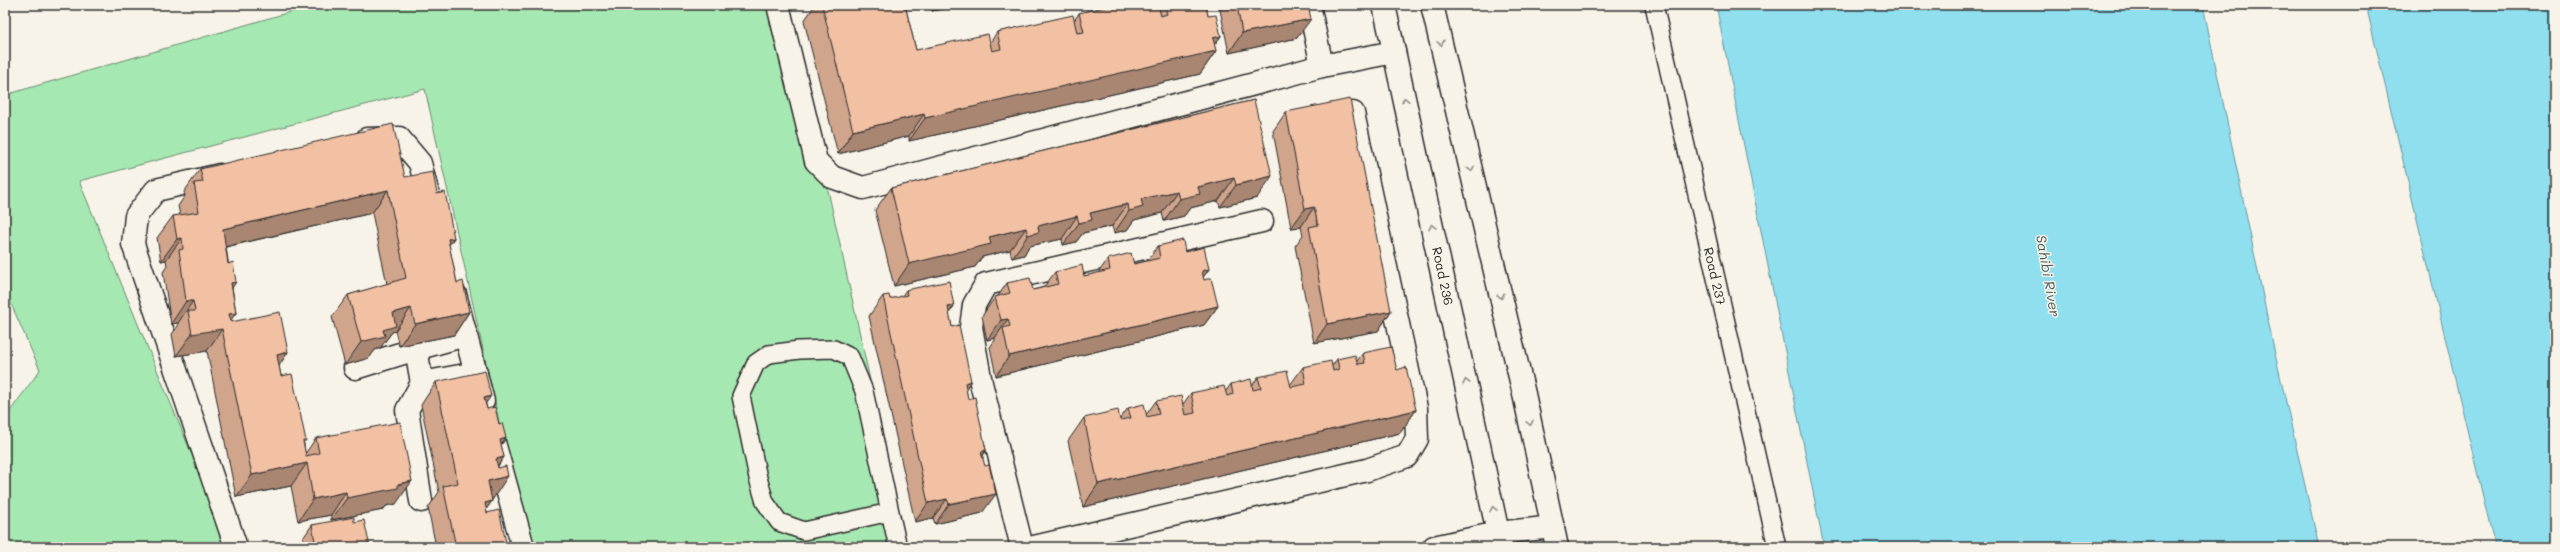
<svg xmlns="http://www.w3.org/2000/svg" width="2560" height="552" viewBox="0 0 2560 552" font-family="Mali,sans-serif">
<rect width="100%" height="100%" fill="#f7f3e8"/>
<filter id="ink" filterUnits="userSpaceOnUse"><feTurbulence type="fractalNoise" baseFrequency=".025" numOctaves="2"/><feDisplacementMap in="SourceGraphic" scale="8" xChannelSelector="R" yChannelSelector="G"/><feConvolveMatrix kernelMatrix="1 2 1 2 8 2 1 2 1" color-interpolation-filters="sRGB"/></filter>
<g filter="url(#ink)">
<path fill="#a6e8b2" stroke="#688a6e" d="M 314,5 L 787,5 L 907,547 L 527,547 L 425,89 L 79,181 L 230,547 L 5,547 L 5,418 L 40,370 L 5,290 L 5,95 Z"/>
<g fill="#90dfef" stroke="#6897a1">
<path d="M 1716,5 L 2203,5 L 2273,345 L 2319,547 L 1824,547 Z"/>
<path d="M 2366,5 L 2555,5 L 2555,547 L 2495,547 Z"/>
</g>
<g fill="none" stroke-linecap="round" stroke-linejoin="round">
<g stroke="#2b2b2b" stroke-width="20">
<g id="lane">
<path d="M 1654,5 L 1777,547"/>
<path d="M 890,512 L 804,531 L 779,522 L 765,502 L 758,478 L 741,396 L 756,363 L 769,354 L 799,350 L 834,349 L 850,357 L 864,391 L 890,512 L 898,547"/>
</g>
</g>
<g stroke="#2b2b2b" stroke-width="25">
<g id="street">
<path d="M 778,5 L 816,161 L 832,177 L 863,188 L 1322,66 L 1394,52"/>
<path d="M 1309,5 L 1322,66"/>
<path d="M 367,139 L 399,138 L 420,163 L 430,202"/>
<path d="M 220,175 L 156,190 L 136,216 L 133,244 L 236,547"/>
<path d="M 455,294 L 483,401"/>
<path d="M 355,368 L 416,349"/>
<path d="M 422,383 L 416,349 L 466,335"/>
<path d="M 492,435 L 523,547"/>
<path d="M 421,501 L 407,410 L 422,383 L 476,373"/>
<path d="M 1022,547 L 981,383 L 971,327 L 974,305 L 986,284 L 1262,221"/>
<path d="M 1034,547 L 1367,470 L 1407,456 L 1417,439 L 1416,408 L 1353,113"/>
<path d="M 1434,547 L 1498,533 L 1553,527"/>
</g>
</g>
<g stroke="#2b2b2b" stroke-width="25">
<g id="secondary">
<path d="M 1384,5 L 1501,547"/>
<path d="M 1432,5 L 1524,394 L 1557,547"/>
</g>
</g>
<use href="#lane" stroke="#f7f3e8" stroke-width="17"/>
<use href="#street" stroke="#f7f3e8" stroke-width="22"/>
<use href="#secondary" stroke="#f7f3e8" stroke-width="22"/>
</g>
<g fill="#d0a58c" stroke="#2b2b2b">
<path d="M 815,5 L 905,5 L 916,50 L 990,43 L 997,32 L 1074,21 L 1079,13 L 1113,5 L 1206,5 L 1208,16 L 1221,36 L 1214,45 L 1216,51 L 1200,74 L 909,141 L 909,136 L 838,154 L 804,21 Z"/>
<path d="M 931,5 L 962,5 L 932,11 Z"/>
<path d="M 1219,5 L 1308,5 L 1297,38 L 1229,53 Z"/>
<path d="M 1254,100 L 1257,198 L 1220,207 L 1218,201 L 1190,208 L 1184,216 L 1164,221 L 1162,213 L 1134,220 L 1127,230 L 1114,233 L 1112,226 L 1083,233 L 1076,242 L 1063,245 L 1062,239 L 1029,246 L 1024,255 L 1012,258 L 1010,250 L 982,257 L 975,267 L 894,286 L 875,210 L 891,188 Z"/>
<path d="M 1286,112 L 1391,311 L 1378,331 L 1314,343 L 1295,246 L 1303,235 L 1301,227 L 1291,228 L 1273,131 Z"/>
<path d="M 200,169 L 405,177 L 437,194 L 454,238 L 449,245 L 457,283 L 469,312 L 454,335 L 399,346 L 395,331 L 392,332 L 380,348 L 375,350 L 369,358 L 345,365 L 332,317 L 348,295 L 387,284 L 372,213 L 226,247 L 236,313 L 230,320 L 231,322 L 288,352 L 279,366 L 281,376 L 304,444 L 305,454 L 316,438 L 396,504 L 386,506 L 383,510 L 331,520 L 331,515 L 298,521 L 291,486 L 236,497 L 207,351 L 176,356 L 172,334 L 178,326 L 178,323 L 171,324 L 163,272 L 167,266 L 166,260 L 161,261 L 157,238 L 173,216 L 180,215 L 178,206 L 185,196 L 184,192 Z"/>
<path d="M 1158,246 L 1185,252 L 1209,269 L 1203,277 L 1204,280 L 1218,306 L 1204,325 L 996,376 L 990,347 L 995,340 L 995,338 L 987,340 L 982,316 L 995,297 L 998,296 L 1007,283 L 1033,290 L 1044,287 L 1055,272 L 1084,276 L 1098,273 L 1108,259 L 1134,264 L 1147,261 Z"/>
<path d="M 906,290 L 954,306 L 949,313 L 968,399 L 986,450 L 983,456 L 982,513 L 935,524 L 933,518 L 915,522 L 869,316 L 883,296 L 890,299 L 901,297 Z"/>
<path d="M 1363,353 L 1397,370 L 1416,410 L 1400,433 L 1083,507 L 1068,441 L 1084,418 L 1120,419 L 1128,408 L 1146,415 L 1156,401 L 1183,404 L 1191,393 L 1226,391 L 1231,384 L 1252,386 L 1258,377 L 1290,385 L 1303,367 L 1332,366 L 1337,359 L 1357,361 Z"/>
<path d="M 436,382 L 486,404 L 487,409 L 499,424 L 506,438 L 501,445 L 504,457 L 498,466 L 493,499 L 492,499 L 492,501 L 486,509 L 487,513 L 507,547 L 436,547 L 428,508 L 439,492 L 421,405 Z"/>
<path d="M 354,522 L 370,547 L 297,547 L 312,525 Z"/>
</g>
<g fill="#a98672" stroke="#2b2b2b">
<path d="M 803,5 L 810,5 L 801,7 Z"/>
<path d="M 937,5 L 962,5 L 932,11 Z"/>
<path d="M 1311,19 L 1297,38 L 1229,53 L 1242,33 Z"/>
<path d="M 1221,36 L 1208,53 L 1216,51 L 1200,74 L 909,141 L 925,118 Z"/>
<path d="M 924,114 L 909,136 L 838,154 L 853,131 Z"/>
<path d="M 1272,176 L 1257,198 L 1220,207 L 1236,185 Z"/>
<path d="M 1234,178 L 1218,201 L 1190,208 L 1184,216 L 1164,221 L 1179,199 L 1198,187 Z"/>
<path d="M 388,190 L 372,213 L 207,251 L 223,229 Z"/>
<path d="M 1177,191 L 1162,213 L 1134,220 L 1127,230 L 1114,233 L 1129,211 L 1141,199 Z"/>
<path d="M 1128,204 L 1112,226 L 1083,233 L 1076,242 L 1063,245 L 1079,223 L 1090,213 Z"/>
<path d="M 1314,207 L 1301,227 L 1291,228 L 1305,209 Z"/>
<path d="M 1077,216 L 1062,239 L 1029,246 L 1024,255 L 1012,258 L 1028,235 L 1038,226 Z"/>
<path d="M 1026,228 L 1010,250 L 982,257 L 975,267 L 894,286 L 909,264 L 989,237 Z"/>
<path d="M 182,238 L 166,260 L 161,261 L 177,239 Z"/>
<path d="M 454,238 L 438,260 L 448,239 Z"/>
<path d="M 1209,269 L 1195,289 L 1202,271 Z"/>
<path d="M 236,282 L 221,305 L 231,283 Z"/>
<path d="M 186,301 L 193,301 L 178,323 L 171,324 Z"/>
<path d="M 954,306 L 941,325 L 948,307 Z"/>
<path d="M 1218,306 L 1204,325 L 996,376 L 1009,356 Z"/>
<path d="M 411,308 L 395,331 L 392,332 L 380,348 L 375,350 L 369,358 L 345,365 L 361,342 L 393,313 Z"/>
<path d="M 1391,311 L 1378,331 L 1314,343 L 1327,324 Z"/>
<path d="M 469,312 L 454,335 L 399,346 L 415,324 Z"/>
<path d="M 236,313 L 223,331 L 222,329 L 207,351 L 176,356 L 192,334 L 229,314 Z"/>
<path d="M 1008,319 L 995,338 L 987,340 L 1001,320 Z"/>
<path d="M 288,352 L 273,375 L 277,355 Z"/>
<path d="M 971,381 L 958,401 L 965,383 Z"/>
<path d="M 491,396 L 475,419 L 484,398 Z"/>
<path d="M 1416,410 L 1400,433 L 1083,507 L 1098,484 Z"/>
<path d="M 506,438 L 490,461 L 500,440 Z"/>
<path d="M 986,450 L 973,470 L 981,452 Z"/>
<path d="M 504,457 L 488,480 L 496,459 Z"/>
<path d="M 307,463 L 291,486 L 236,497 L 252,475 Z"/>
<path d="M 508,476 L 493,499 L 472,503 L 488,481 Z"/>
<path d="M 412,481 L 396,504 L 386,506 L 383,510 L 331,520 L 347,498 Z"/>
<path d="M 346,492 L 331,515 L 298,521 L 313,499 Z"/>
<path d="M 996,494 L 982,513 L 935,524 L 949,504 Z"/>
<path d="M 947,499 L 933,518 L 915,522 L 928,503 Z"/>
<path d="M 492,501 L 477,523 L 485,503 Z"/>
</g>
<g fill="#f2c0a3" stroke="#2b2b2b">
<path d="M 822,5 L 905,5 L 916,50 L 988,34 L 992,51 L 1001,49 L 997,32 L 1073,15 L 1077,33 L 1084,32 L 1079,13 L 1113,5 L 1158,5 L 1161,16 L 1167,14 L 1165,5 L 1206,5 L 1208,16 L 1216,15 L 1221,36 L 1213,38 L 1216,51 L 925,118 L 924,114 L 853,131 Z"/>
<path d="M 1237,5 L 1308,5 L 1311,19 L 1242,33 Z"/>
<path d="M 1350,99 L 1391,311 L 1327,324 L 1309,227 L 1318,225 L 1314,207 L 1305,209 L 1286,112 Z"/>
<path d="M 1254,100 L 1272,176 L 1236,185 L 1234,178 L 1198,187 L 1200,194 L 1179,199 L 1177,191 L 1141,199 L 1143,207 L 1129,211 L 1128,204 L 1090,213 L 1092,220 L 1079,223 L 1077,216 L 1038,226 L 1039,232 L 1028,235 L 1026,228 L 989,237 L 991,244 L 909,264 L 891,188 Z"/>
<path d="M 393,124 L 405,177 L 433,172 L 437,194 L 445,192 L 454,238 L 448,239 L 457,283 L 463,281 L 469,312 L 415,324 L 411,308 L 393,313 L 396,326 L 383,330 L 385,336 L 361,342 L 348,295 L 406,278 L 388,190 L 223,229 L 228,264 L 233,262 L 236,282 L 231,283 L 236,313 L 229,314 L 231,322 L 280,312 L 288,352 L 277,355 L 281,376 L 292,374 L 306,441 L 303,441 L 306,456 L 319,453 L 316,438 L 400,422 L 412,481 L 398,484 L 398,488 L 347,498 L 346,492 L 313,499 L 307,463 L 252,475 L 222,329 L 192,334 L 188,311 L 195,311 L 193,301 L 186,301 L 179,250 L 183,249 L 182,238 L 177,239 L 173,216 L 199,212 L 194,183 L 203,182 L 200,169 Z"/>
<path d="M 1183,240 L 1185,252 L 1204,247 L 1209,269 L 1202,271 L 1204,280 L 1211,278 L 1218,306 L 1009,356 L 1003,328 L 1010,326 L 1008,319 L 1001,320 L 995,297 L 1010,293 L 1007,283 L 1030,278 L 1033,290 L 1058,284 L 1055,272 L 1082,265 L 1084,276 L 1110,270 L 1108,259 L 1131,253 L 1134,264 L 1160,258 L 1158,246 Z"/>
<path d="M 949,281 L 954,306 L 948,307 L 952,327 L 959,325 L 971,381 L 965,383 L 968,399 L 975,397 L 986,450 L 981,452 L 985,466 L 989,465 L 996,494 L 949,504 L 947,499 L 928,503 L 883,296 L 889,295 L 890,299 L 907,295 L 906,290 Z"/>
<path d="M 1391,347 L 1397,370 L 1406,367 L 1416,410 L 1098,484 L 1084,418 L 1118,410 L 1120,420 L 1131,418 L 1128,408 L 1144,404 L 1147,417 L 1159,414 L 1156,401 L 1181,396 L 1185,415 L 1195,413 L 1191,393 L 1224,386 L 1227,396 L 1233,394 L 1231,384 L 1251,379 L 1253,390 L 1261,388 L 1258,377 L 1287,371 L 1291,387 L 1306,384 L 1303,367 L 1331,361 L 1333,371 L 1339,369 L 1337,359 L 1355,355 L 1358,364 L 1365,363 L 1363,353 Z"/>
<path d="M 485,371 L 491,396 L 484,398 L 487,409 L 495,407 L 499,424 L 502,423 L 506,438 L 500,440 L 504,457 L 496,459 L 498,468 L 506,466 L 508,476 L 488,481 L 492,501 L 485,503 L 487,513 L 499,510 L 507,547 L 456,547 L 443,486 L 458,483 L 436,382 Z"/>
<path d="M 354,517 L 354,522 L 364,520 L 370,547 L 316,547 L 312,525 Z"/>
</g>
<defs><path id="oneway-chevron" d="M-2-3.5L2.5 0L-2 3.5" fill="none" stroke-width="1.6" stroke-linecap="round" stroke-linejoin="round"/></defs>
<g stroke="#918f8a">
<use href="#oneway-chevron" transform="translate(1441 43) rotate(77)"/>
<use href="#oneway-chevron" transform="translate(1405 100) rotate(-102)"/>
<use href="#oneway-chevron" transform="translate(1471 169) rotate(77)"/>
<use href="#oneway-chevron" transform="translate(1432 227) rotate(-102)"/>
<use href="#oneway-chevron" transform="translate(1501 296) rotate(77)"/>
<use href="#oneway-chevron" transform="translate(1466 382) rotate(-102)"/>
<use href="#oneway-chevron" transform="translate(1530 423) rotate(78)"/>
<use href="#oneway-chevron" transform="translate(1493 509) rotate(-102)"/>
</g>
</g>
<g text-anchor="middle" stroke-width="3" stroke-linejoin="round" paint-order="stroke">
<g font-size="13" fill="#2b2b2b" stroke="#f7f3e8">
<text transform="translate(1443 276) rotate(78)" y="5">Road 236</text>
<text transform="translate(1715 276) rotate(77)" y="5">Road 237</text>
</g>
<g font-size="14" font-style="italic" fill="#44585c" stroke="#f7f3e8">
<text transform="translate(2048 276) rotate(80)" y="5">Sahibi River</text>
</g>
</g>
<rect width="2560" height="552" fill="none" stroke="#f7f3e8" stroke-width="20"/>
<rect x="10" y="10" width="2540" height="532" fill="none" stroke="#2b2b2b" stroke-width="1.5" filter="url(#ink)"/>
</svg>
